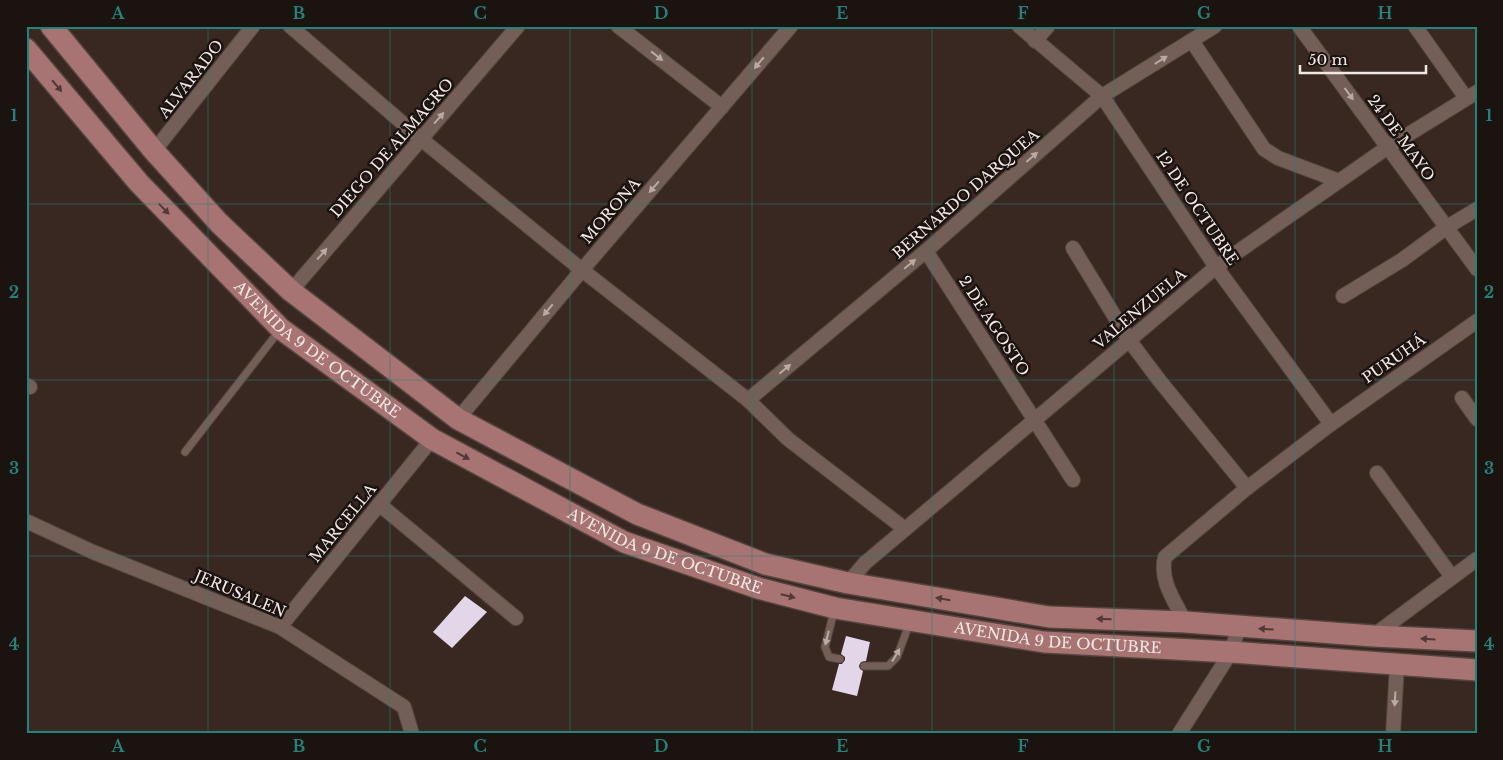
<svg xmlns="http://www.w3.org/2000/svg" width="1503" height="760" viewBox="0 0 1503 760" font-family="'Libre Baskerville',serif">
<rect width="100%" height="100%" fill="#392821"/>
<g fill="#e2d6e8">
<path d="M 465,596 L 487,612 L 452,648 L 433,632 Z"/>
<path d="M 846,636 L 870,642 L 866,661 L 861,662 L 859,666 L 860,669 L 863,671 L 857,696 L 832,690 L 839,664 L 842,664 L 845,660 L 845,657 L 841,654 Z"/>
</g>
<g fill="none" stroke-linecap="round" stroke-linejoin="round">
<g stroke="#53443f" stroke-width="9">
<g id="lane">
<path d="M 185,452 L 279,331"/>
<path d="M 834,611 L 825,647 L 829,657 L 840,659"/>
<path d="M 864,666 L 888,666 L 897,657 L 910,622"/>
</g>
</g>
<g stroke="#53443f" stroke-width="16">
<g id="street">
<path d="M 290,26 L 421,139 L 582,270 L 748,400 L 788,439 L 905,529"/>
<path d="M 618,26 L 722,107"/>
<path d="M 1019,26 L 1102,96 L 1216,267 L 1331,424"/>
<path d="M 1299,26 L 1477,269"/>
<path d="M 1415,26 L 1466,98"/>
<path d="M 1035,41 L 1048,26"/>
<path d="M 1192,41 L 1264,149 L 1278,158 L 1339,181"/>
<path d="M 154,151 L 253,26"/>
<path d="M 1073,248 L 1129,340 L 1159,380 L 1247,488"/>
<path d="M 926,251 L 1073,480"/>
<path d="M 291,291 L 518,26"/>
<path d="M 1343,296 L 1402,260 L 1447,227 L 1477,209"/>
<path d="M 26,385 L 30,387"/>
<path d="M 1462,398 L 1477,419"/>
<path d="M 748,400 L 926,251 L 1102,96 L 1215,26"/>
<path d="M 458,419 L 582,270 L 791,26"/>
<path d="M 1377,473 L 1452,577"/>
<path d="M 379,504 L 516,618"/>
<path d="M 26,521 L 93,552 L 280,627 L 404,707 L 412,734"/>
<path d="M 848,583 L 865,563 L 1216,267 L 1388,147 L 1477,92"/>
<path d="M 1185,622 C 1175,601 1159,581 1165,557 L 1247,488 L 1331,424 L 1477,321"/>
<path d="M 280,627 L 432,439"/>
<path d="M 1373,636 L 1477,559"/>
<path d="M 1179,734 L 1231,652 L 1239,627"/>
<path d="M 1393,734 L 1397,665"/>
</g>
</g>
<g stroke="#53443f" stroke-width="24">
<g id="primary">
<path d="M 51,26 L 154,151 L 219,223 L 291,291 L 458,419 L 637,514 L 765,564 L 848,583 L 1049,617 L 1185,622 L 1373,636 L 1477,641"/>
<path id="s1" d="M 26,49 L 139,183 L 281,329 L 432,439 L 624,542 L 758,588 L 835,608 L 1044,642 L 1231,652 L 1477,670"/>
</g>
</g>
<use href="#lane" stroke="#735f58" stroke-width="7"/>
<use href="#street" stroke="#735f58" stroke-width="14"/>
<use href="#primary" stroke="#a77373" stroke-width="21"/>
</g>
<defs><path id="oneway-solid" d="M-6-.8H1V-3.2L6.5 0L1 3.2V.8H-6Z" transform="scale(1.25)"/></defs>
<g fill="#baaaa5">
<use href="#oneway-solid" transform="translate(657 56) rotate(38)"/>
<use href="#oneway-solid" transform="translate(1161 60) rotate(-32)"/>
<use href="#oneway-solid" transform="translate(759 63) rotate(130)"/>
<use href="#oneway-solid" transform="translate(1349 94) rotate(54)"/>
<use href="#oneway-solid" transform="translate(439 118) rotate(-49)"/>
<use href="#oneway-solid" transform="translate(1032 157) rotate(-41)"/>
<use href="#oneway-solid" transform="translate(654 187) rotate(131)"/>
<use href="#oneway-solid" transform="translate(322 254) rotate(-49)"/>
<use href="#oneway-solid" transform="translate(910 264) rotate(-40)"/>
<use href="#oneway-solid" transform="translate(548 310) rotate(130)"/>
<use href="#oneway-solid" transform="translate(785 369) rotate(-40)"/>
<use href="#oneway-solid" transform="translate(827 638) rotate(104)"/>
<use href="#oneway-solid" transform="translate(896 655) rotate(-59)"/>
<use href="#oneway-solid" transform="translate(1395 699) rotate(93)"/>
</g>
<g fill="#523938">
<use href="#oneway-solid" transform="translate(57 86) rotate(50)"/>
<use href="#oneway-solid" transform="translate(164 209) rotate(46)"/>
<use href="#oneway-solid" transform="translate(463 456) rotate(28)"/>
<use href="#oneway-solid" transform="translate(788 596) rotate(14)"/>
<use href="#oneway-solid" transform="translate(943 599) rotate(-170)"/>
<use href="#oneway-solid" transform="translate(1104 619) rotate(-178)"/>
<use href="#oneway-solid" transform="translate(1266 629) rotate(-176)"/>
<use href="#oneway-solid" transform="translate(1428 639) rotate(-177)"/>
</g>
<path fill="none" stroke="#26817a" stroke-width="1" stroke-opacity="0.55" d="M 208,26 L 208,734M 390,26 L 390,734M 570,26 L 570,734M 752,26 L 752,734M 932,26 L 932,734M 1114,26 L 1114,734M 1295,26 L 1295,734M 26,204 L 1477,204M 26,380 L 1477,380M 26,556 L 1477,556"/>
<g text-anchor="middle" stroke-width="5" stroke-linejoin="round" paint-order="stroke">
<g font-size="15" fill="#f4e8e4" stroke="#1a1310">
<text transform="translate(191 79) rotate(-52)" y="5">ALVARADO</text>
<text transform="translate(1401 138) rotate(54)" y="5">24 DE MAYO</text>
<text transform="translate(392 148) rotate(-49)" y="5">DIEGO DE ALMAGRO</text>
<text transform="translate(966 194) rotate(-41)" y="5">BERNARDO DARQUEA</text>
<text transform="translate(1197 208) rotate(56)" y="5">12 DE OCTUBRE</text>
<text transform="translate(611 211) rotate(-49)" y="5">MORONA</text>
<text transform="translate(1140 309) rotate(-40)" y="5">VALENZUELA</text>
<text transform="translate(994 326) rotate(57)" y="5">2 DE AGOSTO</text>
<text dy="5" stroke="none"><textPath href="#s1" startOffset="420">AVENIDA 9 DE OCTUBRE</textPath></text>
<text transform="translate(1394 359) rotate(-35)" y="5">PURUHÁ</text>
<text transform="translate(343 523) rotate(-51)" y="5">MARCELLA</text>
<text dy="5" stroke="none"><textPath href="#s1" startOffset="825">AVENIDA 9 DE OCTUBRE</textPath></text>
<text transform="translate(240 594) rotate(23)" y="5">JERUSALEN</text>
<text dy="5" stroke="none"><textPath href="#s1" startOffset="1230">AVENIDA 9 DE OCTUBRE</textPath></text>
</g>
</g>
<rect width="1503" height="760" fill="none" stroke="#1a1310" stroke-width="55"/>
<path d="M1300 65v8h126v-8" fill="none" stroke="#f4e8e4" stroke-width="2.5"/>
<text x="1308" y="65" font-size="15" fill="#f4e8e4" stroke="#1a1310" stroke-width="4" paint-order="stroke">50 m</text>
<rect x="28" y="28" width="1448" height="704" fill="none" stroke="#26817a" stroke-width="2"/>
<g font-size="16" text-anchor="middle" font-weight="bold" fill="#26817a">
<text x="118" y="19">A</text>
<text x="299" y="19">B</text>
<text x="480" y="19">C</text>
<text x="661" y="19">D</text>
<text x="842" y="19">E</text>
<text x="1023" y="19">F</text>
<text x="1204" y="19">G</text>
<text x="1385" y="19">H</text>
<text x="14" y="121">1</text>
<text x="1489" y="121">1</text>
<text x="14" y="298">2</text>
<text x="1489" y="298">2</text>
<text x="14" y="474">3</text>
<text x="1489" y="474">3</text>
<text x="14" y="650">4</text>
<text x="1489" y="650">4</text>
<text x="118" y="752">A</text>
<text x="299" y="752">B</text>
<text x="480" y="752">C</text>
<text x="661" y="752">D</text>
<text x="842" y="752">E</text>
<text x="1023" y="752">F</text>
<text x="1204" y="752">G</text>
<text x="1385" y="752">H</text>
</g>
</svg>
